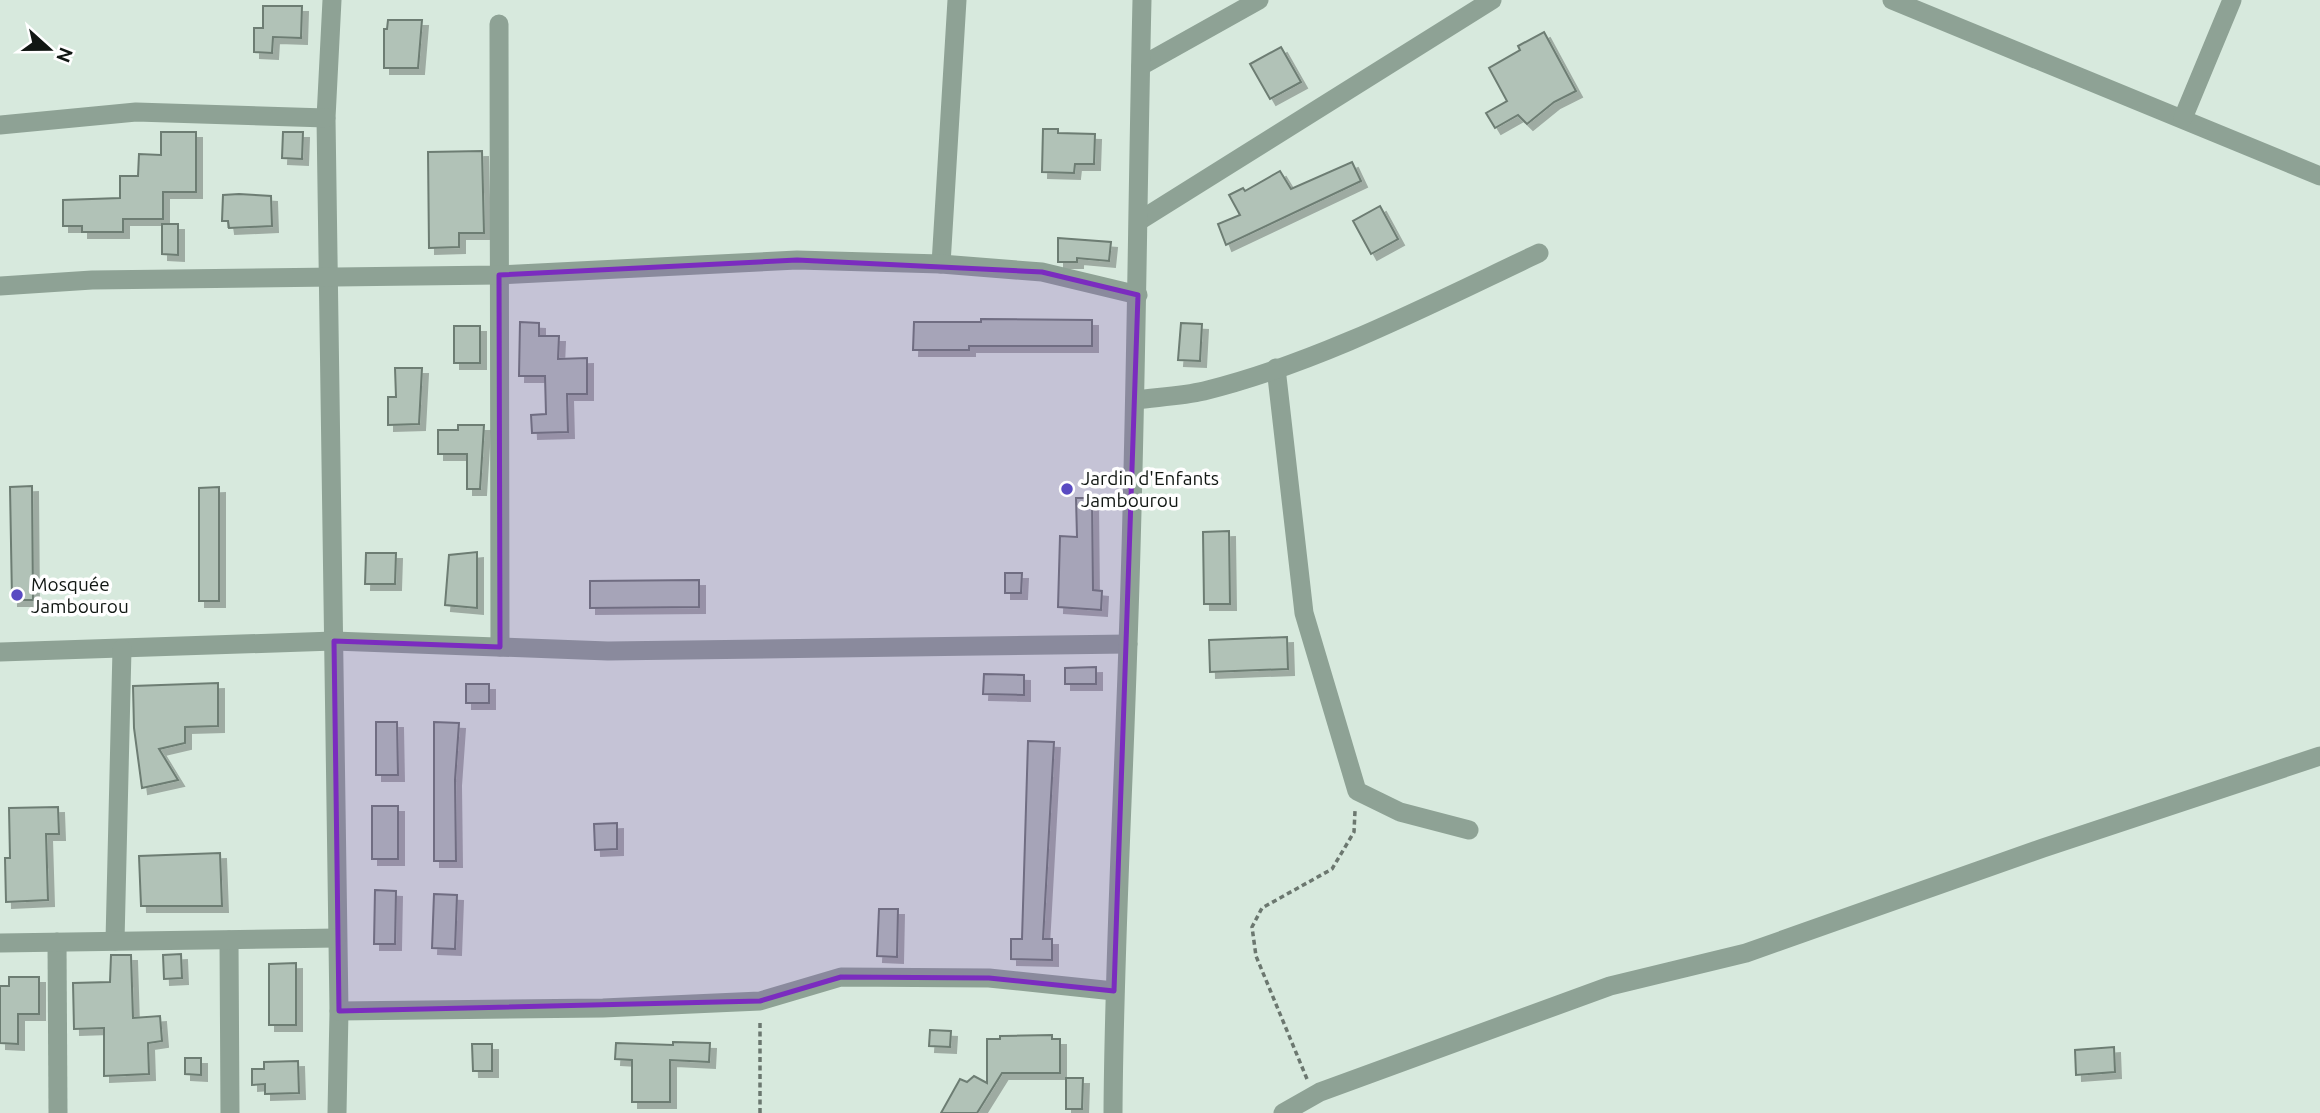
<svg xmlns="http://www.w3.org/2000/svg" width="2320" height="1113" viewBox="0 0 2320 1113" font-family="Ubuntu,sans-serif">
<defs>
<filter id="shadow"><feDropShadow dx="6" dy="6" stdDeviation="0" flood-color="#0004"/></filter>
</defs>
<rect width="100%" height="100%" fill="#d7e9dd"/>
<g fill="#b1c2b7" stroke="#6d7d73" stroke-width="2" filter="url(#shadow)">
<path d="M 263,6 L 302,6 L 301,38 L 273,37 L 272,53 L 254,52 L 254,28 L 263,28 Z"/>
<path d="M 388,20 L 422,20 L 418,68 L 384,68 L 384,29 L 387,29 Z"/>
<path d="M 1544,32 L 1576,91 L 1554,102 L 1527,124 L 1518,115 L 1495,128 L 1486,113 L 1507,101 L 1489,68 L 1520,50 L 1518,46 Z"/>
<path d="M 1281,47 L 1301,82 L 1270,99 L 1250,64 Z"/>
<path d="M 1043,129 L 1058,129 L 1058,133 L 1095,134 L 1094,164 L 1075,164 L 1074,173 L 1042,172 Z"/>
<path d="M 161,132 L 196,132 L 196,192 L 163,192 L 163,219 L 123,219 L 123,232 L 82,232 L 82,226 L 63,226 L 63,200 L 120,198 L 120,176 L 138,176 L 139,154 L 161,155 Z"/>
<path d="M 283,132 L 303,132 L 302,159 L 282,158 Z"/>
<path d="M 482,151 L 484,233 L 459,233 L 459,247 L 429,248 L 428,152 Z"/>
<path d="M 1352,162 L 1361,181 L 1226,245 L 1218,224 L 1240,215 L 1229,195 L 1243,188 L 1245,191 L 1280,171 L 1291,189 Z"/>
<path d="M 239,194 L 271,196 L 272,226 L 229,228 L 228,221 L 222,221 L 223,195 Z"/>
<path d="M 1380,206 L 1398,239 L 1371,254 L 1353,221 Z"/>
<path d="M 162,224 L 178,224 L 178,255 L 162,254 Z"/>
<path d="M 1058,238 L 1111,242 L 1109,261 L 1077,258 L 1077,262 L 1058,262 Z"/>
<path d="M 981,319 L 1092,320 L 1092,346 L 969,346 L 969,350 L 913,350 L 914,322 L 981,322 Z"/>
<path d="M 520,322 L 539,323 L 539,336 L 559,336 L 558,359 L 587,358 L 587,394 L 567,394 L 568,432 L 532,433 L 531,415 L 546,414 L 545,376 L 519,376 Z"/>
<path d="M 1181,323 L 1202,324 L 1200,361 L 1178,360 Z"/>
<rect x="454" y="326" width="26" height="37"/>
<path d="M 395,368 L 422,368 L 419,424 L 388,425 L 388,397 L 396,397 Z"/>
<path d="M 458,425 L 484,425 L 480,489 L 467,489 L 467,454 L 438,454 L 438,430 L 458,430 Z"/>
<path d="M 32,486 L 33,600 L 12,600 L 10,487 Z"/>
<path d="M 219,487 L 219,601 L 199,601 L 199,488 Z"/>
<path d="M 1076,498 L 1092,498 L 1093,590 L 1102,591 L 1101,610 L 1058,607 L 1060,536 L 1077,537 Z"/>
<path d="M 1229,531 L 1230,604 L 1204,604 L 1203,532 Z"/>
<path d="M 477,552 L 477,608 L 445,605 L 449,555 Z"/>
<path d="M 366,553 L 396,553 L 395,584 L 365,584 Z"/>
<path d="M 1005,573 L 1022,573 L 1021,593 L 1005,593 Z"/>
<path d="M 699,580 L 699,607 L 590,608 L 590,581 Z"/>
<path d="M 1287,637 L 1288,669 L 1210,672 L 1209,640 Z"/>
<path d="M 1096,667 L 1096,684 L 1065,684 L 1065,668 Z"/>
<path d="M 984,674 L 1024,675 L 1024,695 L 983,694 Z"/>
<path d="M 218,683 L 218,726 L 185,727 L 185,743 L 159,749 L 178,780 L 142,788 L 134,728 L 133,686 Z"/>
<rect x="466" y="684" width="23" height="19"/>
<path d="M 376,722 L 397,722 L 398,775 L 376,775 Z"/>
<path d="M 434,722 L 459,723 L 455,780 L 456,861 L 434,861 Z"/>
<path d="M 1028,741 L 1054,742 L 1043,939 L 1052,939 L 1052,960 L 1011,959 L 1011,939 L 1022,939 Z"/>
<rect x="372" y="806" width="26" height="53"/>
<path d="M 58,807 L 59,834 L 46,834 L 48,900 L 6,902 L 5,858 L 10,858 L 9,808 Z"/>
<path d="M 617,823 L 617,849 L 595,850 L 594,824 Z"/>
<path d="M 220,853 L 222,906 L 141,906 L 139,856 Z"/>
<path d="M 375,890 L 396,891 L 395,944 L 374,944 Z"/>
<path d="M 434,894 L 457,895 L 455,949 L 432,948 Z"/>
<path d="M 879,909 L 898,909 L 897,957 L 877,956 Z"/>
<path d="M 181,954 L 182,978 L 164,979 L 163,955 Z"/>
<path d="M 111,955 L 131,955 L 133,1018 L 160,1016 L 162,1041 L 148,1043 L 149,1074 L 104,1076 L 104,1028 L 74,1029 L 73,983 L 110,982 Z"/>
<path d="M 296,963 L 296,1025 L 269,1025 L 269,964 Z"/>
<path d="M 9,977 L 39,977 L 39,1014 L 18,1014 L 18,1044 L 0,1043 L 0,986 L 9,986 Z"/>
<path d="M 930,1030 L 951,1031 L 950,1047 L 929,1046 Z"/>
<path d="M 1052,1035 L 1052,1039 L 1060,1039 L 1060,1073 L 1002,1073 L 977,1113 L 941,1113 L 960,1079 L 967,1082 L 974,1076 L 987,1083 L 987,1039 L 1000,1039 L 1000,1036 Z"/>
<path d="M 673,1042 L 710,1043 L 709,1062 L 670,1060 L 670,1102 L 632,1102 L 632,1060 L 615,1059 L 616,1043 L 673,1045 Z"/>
<path d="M 472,1044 L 492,1044 L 492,1071 L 473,1071 Z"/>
<path d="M 2114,1047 L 2115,1072 L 2076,1075 L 2075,1050 Z"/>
<path d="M 185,1058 L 201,1058 L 201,1075 L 185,1074 Z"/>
<path d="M 298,1061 L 299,1093 L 265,1094 L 265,1084 L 252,1085 L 252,1069 L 264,1069 L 264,1062 Z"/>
<path d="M 1066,1078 L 1083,1078 L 1082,1109 L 1066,1109 Z"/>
</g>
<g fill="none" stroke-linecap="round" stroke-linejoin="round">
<g stroke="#6b776f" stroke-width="3.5" stroke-dasharray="5 3.5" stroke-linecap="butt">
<path d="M 1307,1079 L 1256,956 L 1252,927 L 1262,908 L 1332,869 L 1354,832 L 1355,811"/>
<path d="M 760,1113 L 760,1021"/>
</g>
<g stroke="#8ea295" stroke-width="19">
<path d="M 332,0 L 326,118 L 339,1011 L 337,1113"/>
<path d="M 1892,0 L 2320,176"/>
<path d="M 499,24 L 500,647"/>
<path d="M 1141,66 L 1259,0"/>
<path d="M 2183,118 L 2232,0"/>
<path d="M 0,125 L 136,112 L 326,118"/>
<path d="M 1139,221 L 1492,0"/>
<path d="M 941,264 L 957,0"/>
<path d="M 0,286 L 92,280 L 499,275 L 797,260 L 941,264 L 1042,272 L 1138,295"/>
<path d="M 1276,368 L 1304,613 L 1357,791 L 1400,812 L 1469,830"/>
<path d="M 1135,400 C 1158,397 1182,396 1204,391 C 1318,363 1433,303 1539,253"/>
<path d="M 0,652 L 334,641 L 608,651 L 1128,644"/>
<path d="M 229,940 L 230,1113"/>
<path d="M 115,941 L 122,649"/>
<path d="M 57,942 L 58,1113"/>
<path d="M 0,943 L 337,938"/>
<path d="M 339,1011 L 603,1008 L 760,1001 L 841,977 L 989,978 L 1114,991"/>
<path d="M 1113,1113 C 1114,956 1123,800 1128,643 C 1136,429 1137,214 1142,0"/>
<path d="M 1283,1113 L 1320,1092 L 1610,986 L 1746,953 L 2043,848 L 2320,756"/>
</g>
</g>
<path fill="#7b2cbf" fill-opacity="0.2" stroke="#7b2cbf" stroke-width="5" stroke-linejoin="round" d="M 797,260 L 1042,272 L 1138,295 L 1114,991 L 989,978 L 841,977 L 760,1001 L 339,1011 L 334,641 L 500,647 L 499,275 Z"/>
<g fill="#594ac2" stroke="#fff" stroke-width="2.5">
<circle cx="1067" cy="489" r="7"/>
<circle cx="17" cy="595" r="7"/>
</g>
<g text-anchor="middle" stroke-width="7" stroke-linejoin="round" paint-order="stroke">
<g font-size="19" fill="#111713" stroke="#fff" text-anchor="start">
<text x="1081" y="485">Jardin d'Enfants<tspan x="1081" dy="22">Jambourou</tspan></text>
<text x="31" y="591">Mosquée<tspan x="31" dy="22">Jambourou</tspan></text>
</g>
</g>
<g transform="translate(49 49) rotate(111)" stroke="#ffffff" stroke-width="5" paint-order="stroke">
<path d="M0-5L12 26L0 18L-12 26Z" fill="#111713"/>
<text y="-10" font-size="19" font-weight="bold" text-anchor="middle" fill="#111713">N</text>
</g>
</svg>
